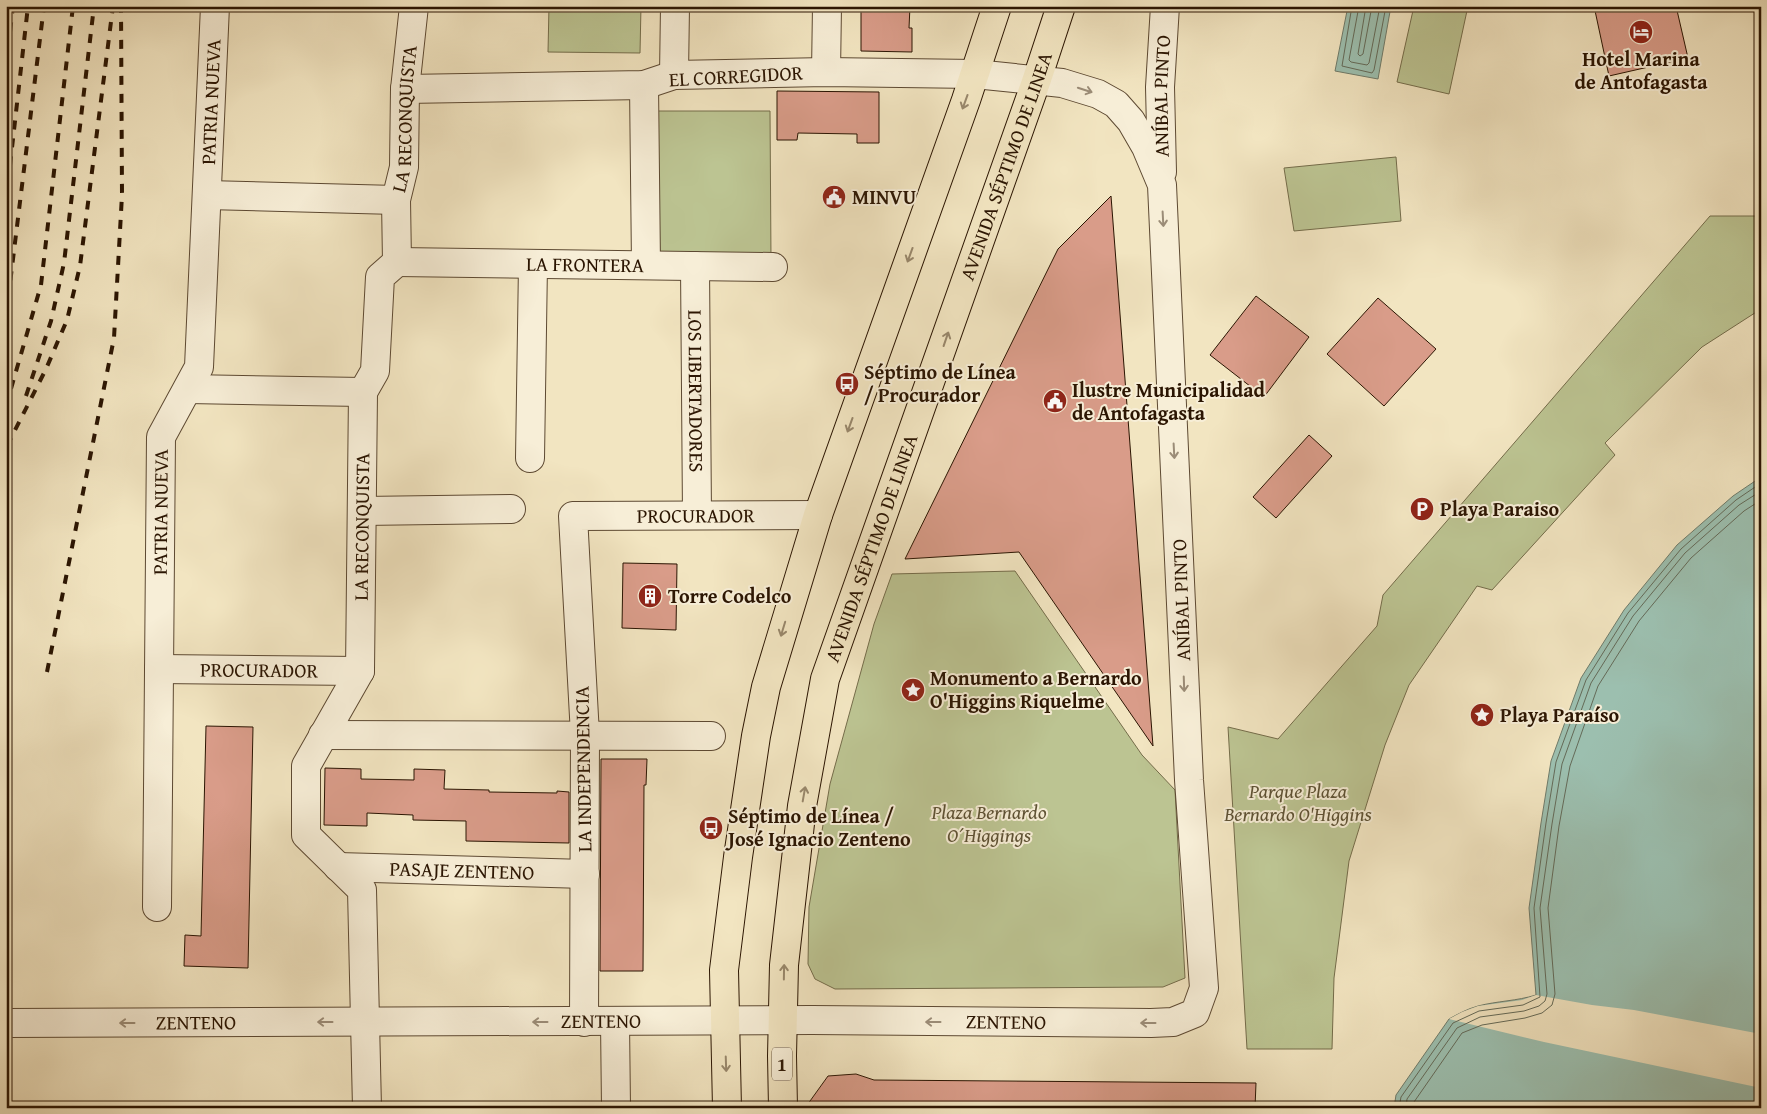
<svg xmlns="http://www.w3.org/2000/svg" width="1767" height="1114" viewBox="0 0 1767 1114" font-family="'Gentium Book Plus',serif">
<rect width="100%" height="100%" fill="#f2e5c1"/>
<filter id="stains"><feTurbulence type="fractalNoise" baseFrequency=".004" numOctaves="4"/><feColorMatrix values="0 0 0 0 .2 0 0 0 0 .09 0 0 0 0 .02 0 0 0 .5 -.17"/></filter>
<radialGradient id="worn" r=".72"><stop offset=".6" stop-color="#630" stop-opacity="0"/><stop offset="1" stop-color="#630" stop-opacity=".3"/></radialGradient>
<g fill="#bcc492" stroke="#746c4a">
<path d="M 549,6 L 641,6 L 640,53 L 548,52 Z"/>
<path d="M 1414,6 L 1468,6 L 1449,94 L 1397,82 Z"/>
<path d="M 653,111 L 770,111 L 771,258 L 653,258 Z"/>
<path d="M 1396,157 L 1401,221 L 1294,231 L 1284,168 Z"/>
<path d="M 1710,216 L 1761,216 L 1761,309 L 1702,347 L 1605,443 L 1615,455 L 1492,590 L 1477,586 L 1409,685 L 1385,745 L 1349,861 L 1334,978 L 1332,1049 L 1247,1049 L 1228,727 L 1278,739 L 1377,626 L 1383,595 Z"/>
<path d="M 1015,571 L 1142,755 L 1175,790 L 1185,978 L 1163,987 L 835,989 L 815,979 L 808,964 L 809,907 L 830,784 L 874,624 L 892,574 Z"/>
</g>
<g fill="#9cbfaf" stroke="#6f7b6a">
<path d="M 1348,6 L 1391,6 L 1378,79 L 1335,71 Z"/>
<path d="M 1761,477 L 1761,1108 L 1394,1108 L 1396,1095 L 1449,1019 C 1458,1014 1467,1009 1478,1006 C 1497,1001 1517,1001 1536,995 L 1529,908 L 1541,823 L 1551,761 L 1581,678 L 1624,610 L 1677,545 L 1733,496 Z"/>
</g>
<path fill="#f2e5c1" d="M 1536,995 L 1592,1005 L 1634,1010 L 1761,1034 L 1761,1088 L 1544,1042 L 1449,1019 L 1462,1012 L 1478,1006 L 1522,1000 Z"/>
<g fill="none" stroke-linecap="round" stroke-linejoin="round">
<g stroke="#646a58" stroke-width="1">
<path d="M 1352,6 L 1342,66 L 1372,73 L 1374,70 L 1386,6"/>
<path d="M 1359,6 L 1349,60 L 1351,62 L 1367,65 L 1369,63 L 1380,6"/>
<path d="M 1366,6 L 1358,54 L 1360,56 L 1363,54 L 1372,6"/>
<path d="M 1399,1108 L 1401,1097 L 1453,1023 L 1479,1011 L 1523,1005 L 1540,997 L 1534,908 L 1546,823 L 1556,762 L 1586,680 L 1628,613 L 1681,549 L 1736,500 L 1761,483"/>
<path d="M 1406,1108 L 1407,1099 L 1457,1028 L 1480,1017 L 1524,1011 L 1539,1006 L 1545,1001 L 1547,994 L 1540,908 L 1552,824 L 1562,764 L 1591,683 L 1633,616 L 1685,553 L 1739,505 L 1761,491"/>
<path d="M 1413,1108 L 1414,1102 L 1462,1033 L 1482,1025 L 1525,1018 L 1542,1013 L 1552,1005 L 1555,994 L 1548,908 L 1559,826 L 1570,766 L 1598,686 L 1639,621 L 1691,558 L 1744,511 L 1761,500"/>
</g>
</g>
<g fill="#d99c89" stroke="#2b1502">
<path d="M 861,6 L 910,6 L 909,28 L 912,28 L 912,52 L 861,51 Z"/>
<path d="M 1594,6 L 1676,6 L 1688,58 L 1609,76 Z"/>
<path d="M 777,91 L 879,92 L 879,143 L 857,143 L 857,134 L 798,133 L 797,140 L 777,140 Z"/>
<path d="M 1111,196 L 1153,746 L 1019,552 L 905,559 L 1058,249 Z"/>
<path d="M 1256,296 L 1309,337 L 1264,397 L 1210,355 Z"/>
<path d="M 1378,298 L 1436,349 L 1384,406 L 1327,354 Z"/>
<path d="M 1309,435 L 1332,456 L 1276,518 L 1253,497 Z"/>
<path d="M 623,563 L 677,564 L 676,630 L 622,628 Z"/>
<path d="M 206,726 L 253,727 L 248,968 L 184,966 L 185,935 L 201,936 Z"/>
<path d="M 601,759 L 647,759 L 646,785 L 644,785 L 643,971 L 600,971 Z"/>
<path d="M 325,768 L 361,769 L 361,779 L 414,780 L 414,769 L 445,770 L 444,789 L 489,790 L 489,792 L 557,793 L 557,791 L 569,792 L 569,843 L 466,841 L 466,821 L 413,820 L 413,815 L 367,813 L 367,826 L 324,825 Z"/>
<path d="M 856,1074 L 874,1080 L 1256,1083 L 1255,1108 L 805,1108 L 828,1076 Z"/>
</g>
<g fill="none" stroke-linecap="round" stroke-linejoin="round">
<g stroke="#5d4932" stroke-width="30">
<g id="minor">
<path d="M 826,72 L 827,6"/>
<path d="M 674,75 L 675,6"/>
<path d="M 644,85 L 646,265"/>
<path id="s1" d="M 1162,172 L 1160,87 L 1165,6"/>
<path d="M 207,195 L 396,200"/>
<path id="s2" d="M 397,262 L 773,267"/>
<path id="s3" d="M 695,266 L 697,515"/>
<path d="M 188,389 L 363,392"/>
<path d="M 530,458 L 533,264"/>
<path d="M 362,511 L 511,509"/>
<path id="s4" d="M 159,669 L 360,671"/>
<path d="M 323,735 L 711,736"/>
<path id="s5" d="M 338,867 L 585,874"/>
<path id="s6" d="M 157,907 L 161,437 L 199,367 L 215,6"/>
<path id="s7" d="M 584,1022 L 585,735 L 573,516 L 818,515"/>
<path d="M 615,1022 L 616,1108"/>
<path id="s8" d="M 6,1023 L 812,1020 L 1151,1023 L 1173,1022 L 1195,1013 L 1204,988 L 1189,780 L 1162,185 L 1146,147 L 1131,121 L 1116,104 L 1098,94 L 1062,83 L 975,74 L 826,72 L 674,75 L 644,85 L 405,89"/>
<path id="s9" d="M 367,1108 L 362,890 L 306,835 L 306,766 L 360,671 L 363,392 L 375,371 L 380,277 L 397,262 L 396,200 L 404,167 L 405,89 L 414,6"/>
</g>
</g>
<g stroke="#2b1502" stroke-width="30">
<g id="trunk">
<path d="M 727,1108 L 724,970 L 738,857 L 756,736 L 766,687 L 818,515 L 966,100 L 997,6"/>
<path id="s10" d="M 783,1108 L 782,1056 L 784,965 L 802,806 L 825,679 L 1037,79 L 1061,6"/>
</g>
</g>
<use href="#minor" stroke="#f7eed7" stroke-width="28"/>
<use href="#trunk" stroke="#f2e5c1" stroke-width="28"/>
<g stroke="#2b1502" stroke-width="4" stroke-dasharray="9 9" stroke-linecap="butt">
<path d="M 6,67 L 13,6"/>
<path d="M 6,201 L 28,6"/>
<path d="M 6,316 L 44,6"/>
<path d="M 26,396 L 51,321 L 64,263 L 94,6"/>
<path d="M 6,406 L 41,285 L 73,6"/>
<path d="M 7,446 L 46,369 L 67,320 L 80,266 L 113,6"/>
<path d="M 47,672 L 114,338 L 122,195 L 121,6"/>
</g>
</g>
<defs><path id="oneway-shaft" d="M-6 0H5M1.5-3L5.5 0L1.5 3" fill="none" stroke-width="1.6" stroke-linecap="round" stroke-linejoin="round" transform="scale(1.25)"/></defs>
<g stroke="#9b8c77">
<use href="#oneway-shaft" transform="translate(1085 90) rotate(18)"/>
<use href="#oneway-shaft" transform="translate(1163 219) rotate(87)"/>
<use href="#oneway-shaft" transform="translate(1174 451) rotate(87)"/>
<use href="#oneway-shaft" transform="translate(1184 684) rotate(88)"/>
<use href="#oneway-shaft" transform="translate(325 1022) rotate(180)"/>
<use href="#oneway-shaft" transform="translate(540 1022) rotate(180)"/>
<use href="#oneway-shaft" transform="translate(933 1022) rotate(-180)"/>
<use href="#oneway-shaft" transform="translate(127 1023) rotate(180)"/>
<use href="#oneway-shaft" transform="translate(1148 1023) rotate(180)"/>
</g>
<g stroke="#98876b">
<use href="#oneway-shaft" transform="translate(965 102) rotate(110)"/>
<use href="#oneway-shaft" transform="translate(910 255) rotate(110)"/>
<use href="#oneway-shaft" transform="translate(946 339) rotate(-71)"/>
<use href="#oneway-shaft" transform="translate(850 425) rotate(110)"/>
<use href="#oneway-shaft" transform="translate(783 629) rotate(107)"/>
<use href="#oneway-shaft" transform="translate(804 794) rotate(-80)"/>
<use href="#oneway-shaft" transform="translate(784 972) rotate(-89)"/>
<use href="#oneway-shaft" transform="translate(726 1064) rotate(88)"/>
</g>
<defs>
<g id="hotel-disc" transform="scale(1.25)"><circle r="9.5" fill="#8f2418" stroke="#f7eed7"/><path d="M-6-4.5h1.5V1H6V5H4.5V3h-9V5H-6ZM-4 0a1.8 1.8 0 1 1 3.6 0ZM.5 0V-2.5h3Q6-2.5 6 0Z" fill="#fff"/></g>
<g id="civic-disc" transform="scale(1.25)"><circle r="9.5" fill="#8f2418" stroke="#f7eed7"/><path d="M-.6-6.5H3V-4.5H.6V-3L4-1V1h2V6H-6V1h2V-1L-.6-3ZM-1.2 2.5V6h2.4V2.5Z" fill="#fff"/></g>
<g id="bus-disc" transform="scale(1.25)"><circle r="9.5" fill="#8f2418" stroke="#f7eed7"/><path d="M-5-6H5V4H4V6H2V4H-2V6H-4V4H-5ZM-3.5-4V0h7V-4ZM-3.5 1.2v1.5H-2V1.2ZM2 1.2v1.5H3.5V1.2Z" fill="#fff"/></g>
<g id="parking-disc" transform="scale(1.25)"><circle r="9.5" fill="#8f2418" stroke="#f7eed7"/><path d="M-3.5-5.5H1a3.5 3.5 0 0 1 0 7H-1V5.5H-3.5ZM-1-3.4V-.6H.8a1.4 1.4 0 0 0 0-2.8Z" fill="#fff"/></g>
<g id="building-disc" transform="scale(1.25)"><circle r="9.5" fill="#8f2418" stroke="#f7eed7"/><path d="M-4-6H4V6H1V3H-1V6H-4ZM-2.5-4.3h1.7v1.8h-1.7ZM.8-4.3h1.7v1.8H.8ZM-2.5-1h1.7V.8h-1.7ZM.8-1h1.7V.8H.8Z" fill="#fff"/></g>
<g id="sight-disc" transform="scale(1.25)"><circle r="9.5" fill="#8f2418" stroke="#f7eed7"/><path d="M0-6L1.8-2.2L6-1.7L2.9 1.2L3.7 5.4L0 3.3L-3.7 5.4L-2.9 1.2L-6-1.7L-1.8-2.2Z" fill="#fff"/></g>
</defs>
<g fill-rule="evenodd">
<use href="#hotel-disc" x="1641" y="32"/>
<use href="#civic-disc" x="834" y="197"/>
<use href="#bus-disc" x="847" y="384"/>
<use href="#civic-disc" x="1055" y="401"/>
<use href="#parking-disc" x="1422" y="509"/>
<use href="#building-disc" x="650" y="596"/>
<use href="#sight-disc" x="913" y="690"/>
<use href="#sight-disc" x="1482" y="715"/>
<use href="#bus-disc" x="711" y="828"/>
</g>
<g text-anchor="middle" stroke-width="4" stroke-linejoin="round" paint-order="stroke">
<rect fill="#f7eed7" stroke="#685642" stroke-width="1" x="772" y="1047.5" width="20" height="33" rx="4"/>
<g font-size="19" font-weight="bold" fill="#2b1502">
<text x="782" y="1071">1</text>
</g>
<g font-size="20" font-weight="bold" fill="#2b1502" stroke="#f7eed7" text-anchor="start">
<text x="1641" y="66" text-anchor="middle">Hotel Marina<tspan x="1641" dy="23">de Antofagasta</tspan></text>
<text x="852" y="204">MINVU</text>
<text x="864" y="379">Séptimo de Línea<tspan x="864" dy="23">/ Procurador</tspan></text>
<text x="1072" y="397">Ilustre Municipalidad<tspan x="1072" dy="23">de Antofagasta</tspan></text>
<text x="1440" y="516">Playa Paraiso</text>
<text x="668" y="603">Torre Codelco</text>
<text x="930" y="685">Monumento a Bernardo<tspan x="930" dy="23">O'Higgins Riquelme</tspan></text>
<text x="1500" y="722">Playa Paraíso</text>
<text x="728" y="823">Séptimo de Línea /<tspan x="728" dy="23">José Ignacio Zenteno</tspan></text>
</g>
<g font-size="20" fill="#2b1502" stroke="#f7eed7">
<text transform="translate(736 76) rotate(-3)" y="7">EL CORREGIDOR</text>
<text dy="7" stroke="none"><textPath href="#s1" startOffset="76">ANÍBAL PINTO</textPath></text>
<text dy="7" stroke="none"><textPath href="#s6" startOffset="815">PATRIA NUEVA</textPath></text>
<text dy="7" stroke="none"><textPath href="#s9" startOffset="1039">LA RECONQUISTA</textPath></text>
<text dy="7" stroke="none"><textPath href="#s10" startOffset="976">AVENIDA SÉPTIMO DE LINEA</textPath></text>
<text dy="7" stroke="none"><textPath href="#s2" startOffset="188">LA FRONTERA</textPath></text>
<text dy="7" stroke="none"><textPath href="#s3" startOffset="125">LOS LIBERTADORES</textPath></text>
<text dy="7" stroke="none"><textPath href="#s6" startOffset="395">PATRIA NUEVA</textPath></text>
<text dy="7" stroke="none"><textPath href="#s7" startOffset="629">PROCURADOR</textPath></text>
<text dy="7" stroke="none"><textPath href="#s9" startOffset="619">LA RECONQUISTA</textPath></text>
<text dy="7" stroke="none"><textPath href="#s10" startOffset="571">AVENIDA SÉPTIMO DE LINEA</textPath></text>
<text transform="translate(1181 600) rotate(-92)" y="7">ANÍBAL PINTO</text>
<text dy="7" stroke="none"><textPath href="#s4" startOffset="100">PROCURADOR</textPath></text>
<text transform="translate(583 769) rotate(-91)" y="7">LA INDEPENDENCIA</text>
<text dy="7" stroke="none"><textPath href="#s5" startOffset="124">PASAJE ZENTENO</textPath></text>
<text dy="7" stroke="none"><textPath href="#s8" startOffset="595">ZENTENO</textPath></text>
<text dy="7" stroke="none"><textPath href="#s8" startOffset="1000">ZENTENO</textPath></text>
<text dy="7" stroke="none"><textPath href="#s8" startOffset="190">ZENTENO</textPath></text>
</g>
<g font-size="20" font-style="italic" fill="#5e5234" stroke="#f7eed7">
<text x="1298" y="798">Parque Plaza<tspan x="1298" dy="23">Bernardo O'Higgins</tspan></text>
<text x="989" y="819">Plaza Bernardo<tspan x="989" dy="23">O´Higgings</tspan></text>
</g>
</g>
<rect width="1767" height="1114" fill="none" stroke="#f2e5c1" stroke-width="25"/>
<rect x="8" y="8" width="1752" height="1099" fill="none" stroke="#2b1502" stroke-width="2.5"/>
<rect x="12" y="12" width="1742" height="1089" fill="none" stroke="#2b1502"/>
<rect width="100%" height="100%" filter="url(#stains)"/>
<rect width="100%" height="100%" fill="url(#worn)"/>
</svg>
